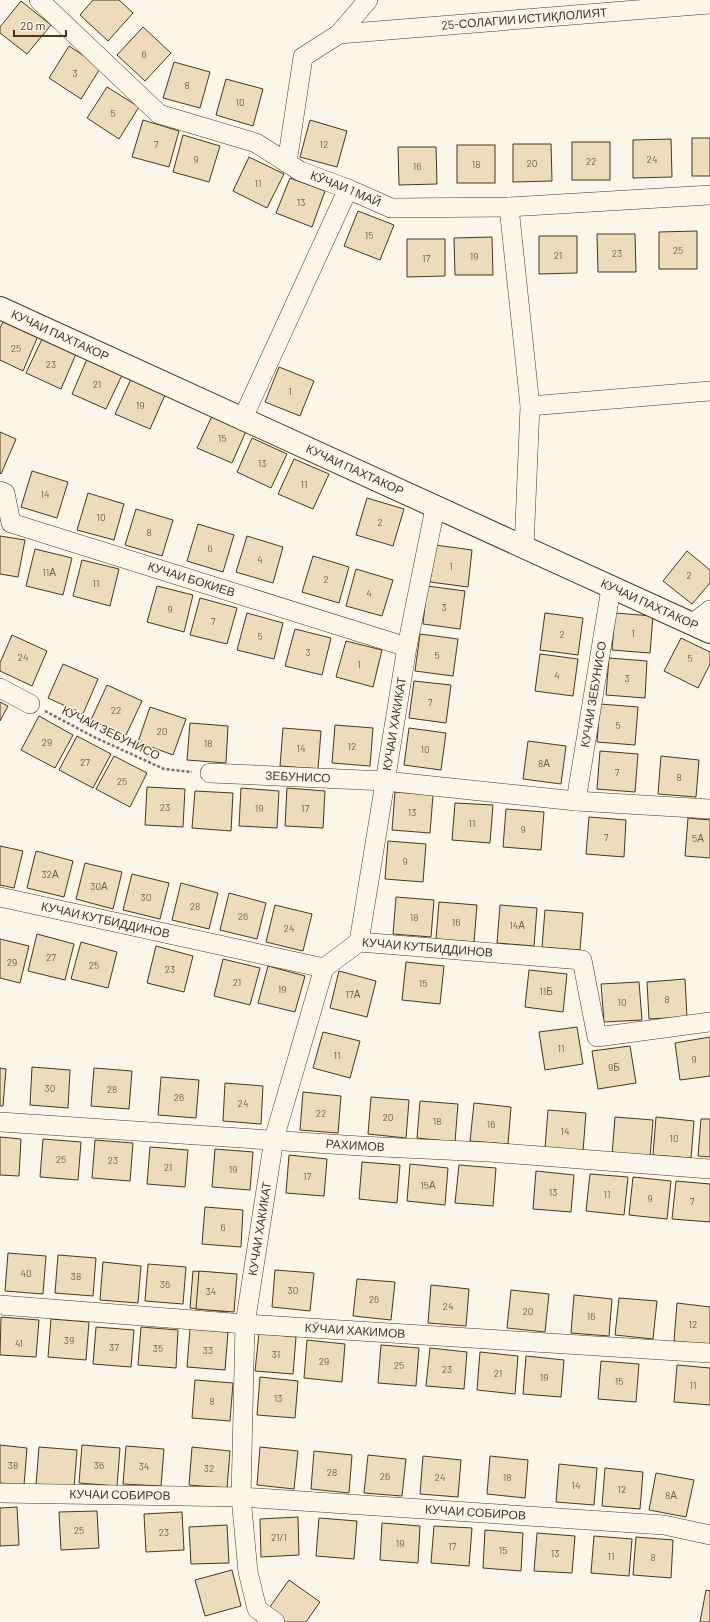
<svg xmlns="http://www.w3.org/2000/svg" width="710" height="1622" viewBox="0 0 710 1622" font-family="Barlow,sans-serif">
<rect width="100%" height="100%" fill="#fbf6e9"/>
<g fill="#ecdcbc" stroke="#4a3520">
<path d="M 93,0 L 119,0 L 133,13 L 108,41 L 80,15 Z"/>
<path d="M 21,1 L 51,25 L 27,54 L 0,33 L 0,27 Z"/>
<path d="M 143,27 L 171,53 L 145,81 L 117,55 Z"/>
<path d="M 69,46 L 101,67 L 81,99 L 49,78 Z"/>
<path d="M 174,62 L 210,72 L 200,108 L 163,98 Z"/>
<path d="M 226,79 L 263,89 L 253,126 L 216,115 Z"/>
<path d="M 107,87 L 139,107 L 119,139 L 87,118 Z"/>
<path d="M 143,120 L 179,131 L 169,167 L 132,157 Z"/>
<path d="M 310,120 L 347,131 L 337,167 L 300,157 Z"/>
<path d="M 183,135 L 220,146 L 209,182 L 173,172 Z"/>
<rect x="692" y="138" width="18" height="38"/>
<path d="M 671,139 L 672,177 L 633,178 L 633,140 Z"/>
<rect x="572" y="142" width="38" height="38"/>
<path d="M 513,144 L 551,144 L 552,181 L 513,182 Z"/>
<rect x="457" y="145" width="38" height="38"/>
<path d="M 398,147 L 436,147 L 437,184 L 399,185 Z"/>
<path d="M 249,157 L 284,174 L 267,208 L 233,191 Z"/>
<path d="M 290,178 L 325,191 L 312,227 L 276,213 Z"/>
<path d="M 358,211 L 394,225 L 380,260 L 344,246 Z"/>
<path d="M 697,231 L 697,269 L 659,269 L 659,232 Z"/>
<path d="M 597,234 L 635,234 L 636,272 L 598,272 Z"/>
<path d="M 539,236 L 577,236 L 577,273 L 539,274 Z"/>
<path d="M 492,237 L 493,275 L 455,275 L 454,238 Z"/>
<path d="M 407,239 L 445,239 L 445,276 L 407,277 Z"/>
<path d="M 4,320 L 38,336 L 23,371 L 0,360 L 0,328 Z"/>
<path d="M 42,339 L 76,354 L 61,389 L 26,373 Z"/>
<path d="M 87,359 L 122,375 L 106,409 L 72,394 Z"/>
<path d="M 279,367 L 314,381 L 300,416 L 265,402 Z"/>
<path d="M 131,379 L 165,395 L 150,429 L 115,414 Z"/>
<path d="M 213,414 L 247,429 L 232,463 L 197,448 Z"/>
<path d="M 0,432 L 16,439 L 1,474 L 0,473 Z"/>
<path d="M 252,438 L 287,454 L 271,488 L 237,472 Z"/>
<path d="M 294,459 L 329,474 L 313,509 L 278,494 Z"/>
<path d="M 32,471 L 68,482 L 57,518 L 21,507 Z"/>
<path d="M 88,493 L 124,504 L 114,540 L 77,530 Z"/>
<path d="M 367,498 L 404,509 L 393,546 L 356,535 Z"/>
<path d="M 136,509 L 173,520 L 162,556 L 125,545 Z"/>
<path d="M 198,524 L 234,535 L 223,572 L 187,561 Z"/>
<path d="M 0,536 L 25,540 L 18,577 L 0,574 Z"/>
<path d="M 247,536 L 283,547 L 273,583 L 236,572 Z"/>
<path d="M 435,545 L 472,550 L 468,587 L 430,582 Z"/>
<path d="M 35,549 L 72,558 L 63,595 L 26,586 Z"/>
<path d="M 687,551 L 710,570 L 710,583 L 692,604 L 663,581 Z"/>
<path d="M 313,556 L 349,567 L 339,603 L 302,592 Z"/>
<path d="M 82,560 L 119,569 L 110,606 L 73,596 Z"/>
<path d="M 356,569 L 393,580 L 382,616 L 346,606 Z"/>
<path d="M 157,586 L 193,595 L 184,632 L 147,622 Z"/>
<path d="M 427,586 L 465,591 L 460,629 L 423,624 Z"/>
<path d="M 200,598 L 237,608 L 227,644 L 190,635 Z"/>
<path d="M 247,613 L 283,623 L 274,659 L 237,650 Z"/>
<path d="M 545,613 L 583,618 L 578,655 L 540,650 Z"/>
<path d="M 615,613 L 653,616 L 650,653 L 612,650 Z"/>
<path d="M 295,629 L 331,638 L 322,675 L 285,666 Z"/>
<path d="M 420,634 L 458,639 L 453,676 L 415,671 Z"/>
<path d="M 12,635 L 47,651 L 32,686 L 0,671 L 0,663 Z"/>
<path d="M 681,638 L 710,652 L 710,664 L 698,688 L 664,671 Z"/>
<path d="M 346,641 L 382,650 L 373,687 L 336,677 Z"/>
<path d="M 540,654 L 578,659 L 573,696 L 535,691 Z"/>
<path d="M 609,658 L 647,661 L 645,698 L 606,695 Z"/>
<path d="M 63,664 L 98,679 L 83,714 L 48,698 Z"/>
<path d="M 414,681 L 451,685 L 446,723 L 409,718 Z"/>
<path d="M 107,685 L 142,701 L 126,735 L 91,720 Z"/>
<path d="M 0,702 L 8,706 L 0,721 Z"/>
<path d="M 600,704 L 638,707 L 635,745 L 597,742 Z"/>
<path d="M 150,707 L 186,719 L 173,755 L 138,742 Z"/>
<path d="M 39,716 L 73,735 L 55,768 L 21,750 Z"/>
<path d="M 190,723 L 228,726 L 226,763 L 187,760 Z"/>
<path d="M 335,725 L 373,728 L 370,766 L 332,763 Z"/>
<path d="M 283,728 L 321,731 L 318,769 L 280,766 Z"/>
<path d="M 409,728 L 446,733 L 441,770 L 404,765 Z"/>
<path d="M 77,736 L 111,754 L 93,788 L 59,770 Z"/>
<path d="M 528,741 L 566,746 L 561,784 L 523,779 Z"/>
<path d="M 600,751 L 638,754 L 635,792 L 597,789 Z"/>
<path d="M 114,756 L 147,773 L 130,807 L 96,789 Z"/>
<path d="M 661,756 L 699,760 L 696,797 L 658,794 Z"/>
<path d="M 147,787 L 185,789 L 183,827 L 145,825 Z"/>
<path d="M 241,788 L 279,791 L 277,828 L 239,826 Z"/>
<path d="M 287,788 L 325,791 L 323,828 L 285,826 Z"/>
<path d="M 195,791 L 233,793 L 231,831 L 192,828 Z"/>
<path d="M 395,792 L 433,795 L 430,833 L 392,830 Z"/>
<path d="M 455,803 L 493,805 L 490,843 L 452,840 Z"/>
<path d="M 506,809 L 544,812 L 541,850 L 503,847 Z"/>
<path d="M 589,817 L 626,820 L 624,857 L 586,854 Z"/>
<path d="M 688,818 L 710,820 L 710,858 L 685,856 Z"/>
<path d="M 388,841 L 426,844 L 423,882 L 385,879 Z"/>
<path d="M 0,846 L 23,851 L 14,888 L 0,885 Z"/>
<path d="M 36,851 L 73,861 L 64,897 L 27,888 Z"/>
<path d="M 85,863 L 122,872 L 113,909 L 76,899 Z"/>
<path d="M 132,874 L 169,883 L 160,919 L 123,910 Z"/>
<path d="M 181,883 L 218,893 L 209,929 L 172,920 Z"/>
<path d="M 229,893 L 266,903 L 257,939 L 220,930 Z"/>
<path d="M 396,897 L 434,900 L 431,937 L 393,934 Z"/>
<path d="M 439,902 L 477,905 L 474,942 L 436,939 Z"/>
<path d="M 275,905 L 312,914 L 303,951 L 266,942 Z"/>
<path d="M 500,905 L 537,908 L 534,946 L 497,943 Z"/>
<path d="M 545,910 L 583,913 L 580,950 L 542,947 Z"/>
<path d="M 37,934 L 74,944 L 65,980 L 28,971 Z"/>
<path d="M 0,939 L 29,946 L 20,983 L 0,978 Z"/>
<path d="M 81,942 L 117,952 L 108,988 L 71,979 Z"/>
<path d="M 156,946 L 193,956 L 184,992 L 147,983 Z"/>
<path d="M 223,959 L 260,968 L 250,1005 L 214,996 Z"/>
<path d="M 406,962 L 444,966 L 440,1004 L 402,1000 Z"/>
<path d="M 268,966 L 305,976 L 295,1012 L 258,1003 Z"/>
<path d="M 529,970 L 567,974 L 563,1012 L 525,1007 Z"/>
<path d="M 339,971 L 376,981 L 367,1017 L 330,1008 Z"/>
<path d="M 685,979 L 687,1017 L 649,1019 L 647,982 Z"/>
<path d="M 639,982 L 642,1020 L 604,1022 L 601,984 Z"/>
<path d="M 577,1027 L 583,1064 L 545,1070 L 539,1032 Z"/>
<path d="M 323,1032 L 360,1041 L 350,1078 L 313,1068 Z"/>
<path d="M 710,1037 L 710,1076 L 680,1080 L 675,1043 Z"/>
<path d="M 630,1046 L 636,1083 L 598,1089 L 592,1051 Z"/>
<path d="M 32,1067 L 70,1070 L 68,1108 L 30,1105 Z"/>
<path d="M 0,1068 L 6,1069 L 3,1106 L 0,1106 Z"/>
<path d="M 94,1068 L 132,1071 L 129,1109 L 91,1106 Z"/>
<path d="M 161,1077 L 199,1080 L 196,1118 L 158,1115 Z"/>
<path d="M 225,1083 L 263,1086 L 261,1124 L 223,1121 Z"/>
<path d="M 303,1092 L 341,1096 L 338,1133 L 300,1130 Z"/>
<path d="M 371,1097 L 409,1100 L 406,1138 L 368,1134 Z"/>
<path d="M 420,1101 L 458,1104 L 455,1142 L 417,1138 Z"/>
<path d="M 474,1103 L 511,1107 L 508,1144 L 470,1141 Z"/>
<path d="M 548,1110 L 586,1113 L 583,1151 L 545,1148 Z"/>
<path d="M 615,1117 L 653,1120 L 650,1158 L 612,1155 Z"/>
<path d="M 656,1117 L 694,1121 L 691,1158 L 653,1155 Z"/>
<path d="M 701,1119 L 710,1119 L 710,1157 L 698,1156 Z"/>
<path d="M 0,1137 L 21,1139 L 19,1176 L 0,1175 Z"/>
<path d="M 43,1139 L 81,1142 L 78,1180 L 40,1177 Z"/>
<path d="M 95,1140 L 133,1143 L 130,1181 L 92,1178 Z"/>
<path d="M 150,1147 L 188,1150 L 185,1187 L 147,1184 Z"/>
<path d="M 215,1149 L 253,1152 L 250,1190 L 212,1187 Z"/>
<path d="M 289,1155 L 327,1159 L 324,1196 L 286,1193 Z"/>
<path d="M 362,1162 L 400,1165 L 397,1203 L 359,1199 Z"/>
<path d="M 410,1164 L 448,1168 L 445,1205 L 407,1201 Z"/>
<path d="M 459,1165 L 496,1168 L 493,1206 L 455,1203 Z"/>
<path d="M 536,1171 L 574,1175 L 571,1212 L 533,1209 Z"/>
<path d="M 590,1174 L 628,1177 L 624,1215 L 586,1211 Z"/>
<path d="M 633,1177 L 671,1181 L 667,1219 L 629,1215 Z"/>
<path d="M 676,1181 L 710,1184 L 710,1222 L 672,1219 Z"/>
<path d="M 205,1207 L 243,1210 L 241,1247 L 202,1244 Z"/>
<path d="M 8,1253 L 46,1256 L 43,1294 L 5,1291 Z"/>
<path d="M 58,1255 L 96,1258 L 93,1296 L 55,1293 Z"/>
<path d="M 103,1262 L 141,1266 L 138,1303 L 100,1300 Z"/>
<path d="M 148,1264 L 186,1267 L 183,1304 L 145,1301 Z"/>
<path d="M 275,1270 L 314,1273 L 310,1311 L 272,1307 Z"/>
<path d="M 193,1271 L 231,1274 L 228,1312 L 190,1308 Z"/>
<path d="M 199,1271 L 237,1274 L 234,1312 L 196,1309 Z"/>
<path d="M 357,1279 L 395,1282 L 391,1320 L 353,1316 Z"/>
<path d="M 431,1285 L 469,1289 L 466,1326 L 428,1323 Z"/>
<path d="M 511,1290 L 549,1294 L 545,1332 L 507,1328 Z"/>
<path d="M 574,1295 L 612,1299 L 609,1336 L 571,1333 Z"/>
<path d="M 619,1298 L 657,1301 L 653,1339 L 615,1335 Z"/>
<path d="M 677,1303 L 710,1307 L 710,1345 L 674,1341 Z"/>
<path d="M 1,1317 L 39,1320 L 36,1357 L 0,1355 Z"/>
<path d="M 51,1319 L 89,1322 L 86,1360 L 48,1357 Z"/>
<path d="M 96,1327 L 134,1330 L 131,1367 L 93,1364 Z"/>
<path d="M 141,1327 L 178,1330 L 176,1368 L 138,1365 Z"/>
<path d="M 190,1329 L 228,1332 L 225,1370 L 187,1367 Z"/>
<path d="M 259,1333 L 296,1337 L 293,1374 L 255,1371 Z"/>
<path d="M 307,1340 L 345,1344 L 342,1382 L 304,1378 Z"/>
<path d="M 381,1345 L 419,1348 L 416,1386 L 378,1383 Z"/>
<path d="M 430,1348 L 467,1352 L 464,1389 L 426,1386 Z"/>
<path d="M 480,1352 L 518,1356 L 515,1394 L 477,1390 Z"/>
<path d="M 526,1356 L 564,1360 L 561,1397 L 523,1394 Z"/>
<path d="M 601,1361 L 639,1364 L 636,1402 L 598,1399 Z"/>
<path d="M 677,1365 L 710,1368 L 710,1405 L 674,1402 Z"/>
<path d="M 260,1377 L 298,1381 L 295,1418 L 257,1415 Z"/>
<path d="M 195,1380 L 233,1383 L 230,1421 L 192,1418 Z"/>
<path d="M 0,1445 L 27,1448 L 24,1485 L 0,1483 Z"/>
<path d="M 82,1445 L 120,1448 L 117,1486 L 79,1483 Z"/>
<path d="M 126,1446 L 164,1449 L 161,1486 L 123,1484 Z"/>
<path d="M 39,1447 L 77,1450 L 74,1488 L 36,1485 Z"/>
<path d="M 192,1447 L 230,1451 L 227,1488 L 189,1485 Z"/>
<path d="M 260,1447 L 298,1451 L 294,1489 L 257,1485 Z"/>
<path d="M 314,1451 L 352,1455 L 349,1493 L 311,1489 Z"/>
<path d="M 368,1455 L 406,1459 L 402,1496 L 364,1493 Z"/>
<path d="M 423,1456 L 461,1460 L 458,1497 L 420,1494 Z"/>
<path d="M 490,1456 L 528,1460 L 525,1498 L 487,1494 Z"/>
<path d="M 559,1464 L 597,1468 L 594,1505 L 556,1502 Z"/>
<path d="M 605,1468 L 643,1472 L 640,1509 L 602,1506 Z"/>
<path d="M 656,1473 L 694,1480 L 686,1517 L 649,1510 Z"/>
<path d="M 17,1507 L 19,1545 L 0,1546 L 0,1508 Z"/>
<path d="M 97,1511 L 99,1548 L 61,1550 L 59,1512 Z"/>
<path d="M 182,1512 L 184,1550 L 146,1552 L 144,1514 Z"/>
<path d="M 298,1517 L 299,1555 L 261,1557 L 260,1519 Z"/>
<path d="M 319,1518 L 357,1521 L 354,1559 L 316,1556 Z"/>
<path d="M 382,1523 L 420,1526 L 418,1563 L 380,1560 Z"/>
<path d="M 227,1525 L 229,1563 L 191,1564 L 189,1527 Z"/>
<path d="M 434,1526 L 472,1528 L 469,1566 L 431,1563 Z"/>
<path d="M 485,1530 L 523,1533 L 521,1571 L 483,1568 Z"/>
<path d="M 537,1533 L 575,1536 L 572,1573 L 534,1571 Z"/>
<path d="M 594,1536 L 632,1539 L 629,1576 L 591,1573 Z"/>
<path d="M 636,1537 L 673,1540 L 671,1578 L 633,1575 Z"/>
<path d="M 232,1570 L 241,1606 L 205,1616 L 195,1580 Z"/>
<path d="M 289,1580 L 320,1602 L 306,1622 L 283,1622 L 267,1611 Z"/>
<path d="M 706,1590 L 710,1591 L 710,1622 L 700,1622 Z"/>
</g>
<g fill="none" stroke-linecap="round" stroke-linejoin="round">
<g stroke="#4a3520" stroke-width="20">
<g id="minor">
<path id="s1" d="M 39,0 L 159,114 L 256,143 L 300,171 L 348,189 L 391,208 L 509,207 L 710,195"/>
<path id="s2" d="M 339,34 L 710,4"/>
<path d="M 287,163 L 303,57 L 339,34 L 368,0"/>
<path d="M 509,207 L 530,406 L 524,548"/>
<path d="M 530,406 L 710,391"/>
<path d="M 242,420 L 348,189"/>
<path id="s3" d="M 0,491 L 5,493 L 11,523 L 407,647"/>
<path d="M 692,624 L 710,610"/>
<path d="M 0,688 L 30,704"/>
<path id="s4" d="M 210,773 L 385,781 L 576,801 L 710,809"/>
<path id="s5" d="M 576,801 L 611,588"/>
<path id="s6" d="M 0,897 L 324,968 L 359,942 L 582,960 L 597,1037 L 710,1022"/>
<path id="s7" d="M 359,942 L 407,647 L 435,508"/>
<path id="s8" d="M 0,1122 L 360,1146 L 488,1152 L 710,1169"/>
<path id="s9" d="M 0,1305 L 245,1324 L 710,1353"/>
<path id="s10" d="M 0,1493 L 241,1497 L 664,1525 L 710,1535"/>
<path id="s11" d="M 275,1622 L 257,1609 L 248,1572 L 241,1497 L 245,1324 L 274,1139 L 324,968"/>
</g>
</g>
<g stroke="#4a3520" stroke-width="24">
<g id="major">
<path id="s12" d="M 0,308 L 710,632"/>
</g>
</g>
<path stroke="#7f6f5c" stroke-width="2.5" stroke-dasharray="3 2" stroke-linecap="butt" d="M 45,711 L 94,737 L 164,769 L 192,772"/>
<use href="#minor" stroke="#fbf6e9" stroke-width="19"/>
<use href="#major" stroke="#fbf6e9" stroke-width="22"/>
</g>
<g text-anchor="middle" stroke-width="3" stroke-linejoin="round" paint-order="stroke">
<g font-size="10" fill="#725f47">
<text x="144" y="58">6</text>
<text x="75" y="77">3</text>
<text x="187" y="89">8</text>
<text x="240" y="106">10</text>
<text x="113" y="117">5</text>
<text x="156" y="148">7</text>
<text x="324" y="148">12</text>
<text x="196" y="163">9</text>
<text x="652" y="163">24</text>
<text x="591" y="165">22</text>
<text x="532" y="167">20</text>
<text x="476" y="168">18</text>
<text x="417" y="170">16</text>
<text x="258" y="187">11</text>
<text x="301" y="206">13</text>
<text x="369" y="239">15</text>
<text x="678" y="254">25</text>
<text x="617" y="257">23</text>
<text x="558" y="259">21</text>
<text x="474" y="260">19</text>
<text x="426" y="262">17</text>
<text x="16" y="352">25</text>
<text x="51" y="368">23</text>
<text x="97" y="388">21</text>
<text x="290" y="395">1</text>
<text x="140" y="409">19</text>
<text x="222" y="442">15</text>
<text x="262" y="467">13</text>
<text x="304" y="488">11</text>
<text x="45" y="498">14</text>
<text x="101" y="521">10</text>
<text x="380" y="526">2</text>
<text x="149" y="536">8</text>
<text x="210" y="552">6</text>
<text x="260" y="563">4</text>
<text x="451" y="570">1</text>
<text x="49" y="576">11А</text>
<text x="689" y="579">2</text>
<text x="326" y="583">2</text>
<text x="96" y="587">11</text>
<text x="369" y="597">4</text>
<text x="444" y="611">3</text>
<text x="170" y="613">9</text>
<text x="213" y="625">7</text>
<text x="633" y="637">1</text>
<text x="562" y="638">2</text>
<text x="260" y="640">5</text>
<text x="308" y="656">3</text>
<text x="437" y="659">5</text>
<text x="23" y="661">24</text>
<text x="690" y="662">5</text>
<text x="359" y="668">1</text>
<text x="557" y="679">4</text>
<text x="627" y="682">3</text>
<text x="430" y="706">7</text>
<text x="116" y="714">22</text>
<text x="618" y="729">5</text>
<text x="162" y="735">20</text>
<text x="47" y="746">29</text>
<text x="208" y="747">18</text>
<text x="352" y="750">12</text>
<text x="301" y="752">14</text>
<text x="425" y="753">10</text>
<text x="85" y="766">27</text>
<text x="544" y="767">8А</text>
<text x="617" y="776">7</text>
<text x="679" y="781">8</text>
<text x="122" y="785">25</text>
<text x="165" y="811">23</text>
<text x="259" y="812">19</text>
<text x="305" y="812">17</text>
<text x="412" y="816">13</text>
<text x="472" y="827">11</text>
<text x="523" y="833">9</text>
<text x="606" y="841">7</text>
<text x="698" y="842">5А</text>
<text x="405" y="865">9</text>
<text x="50" y="878">32А</text>
<text x="99" y="890">30А</text>
<text x="146" y="901">30</text>
<text x="195" y="910">28</text>
<text x="243" y="920">26</text>
<text x="414" y="921">18</text>
<text x="456" y="926">16</text>
<text x="517" y="929">14А</text>
<text x="289" y="932">24</text>
<text x="51" y="961">27</text>
<text x="12" y="966">29</text>
<text x="94" y="969">25</text>
<text x="170" y="973">23</text>
<text x="237" y="986">21</text>
<text x="423" y="987">15</text>
<text x="282" y="993">19</text>
<text x="546" y="995">11Б</text>
<text x="353" y="998">17А</text>
<text x="667" y="1003">8</text>
<text x="622" y="1006">10</text>
<text x="561" y="1052">11</text>
<text x="337" y="1059">11</text>
<text x="694" y="1063">9</text>
<text x="614" y="1071">9Б</text>
<text x="50" y="1092">30</text>
<text x="112" y="1093">28</text>
<text x="179" y="1101">26</text>
<text x="243" y="1107">24</text>
<text x="321" y="1117">22</text>
<text x="388" y="1121">20</text>
<text x="437" y="1125">18</text>
<text x="491" y="1128">16</text>
<text x="565" y="1135">14</text>
<text x="674" y="1142">10</text>
<text x="61" y="1163">25</text>
<text x="113" y="1164">23</text>
<text x="168" y="1171">21</text>
<text x="233" y="1173">19</text>
<text x="307" y="1180">17</text>
<text x="428" y="1189">15А</text>
<text x="553" y="1196">13</text>
<text x="607" y="1198">11</text>
<text x="650" y="1202">9</text>
<text x="692" y="1205">7</text>
<text x="223" y="1231">6</text>
<text x="26" y="1277">40</text>
<text x="76" y="1280">38</text>
<text x="165" y="1288">36</text>
<text x="293" y="1294">30</text>
<text x="211" y="1295">34</text>
<text x="374" y="1303">26</text>
<text x="448" y="1310">24</text>
<text x="528" y="1315">20</text>
<text x="591" y="1320">16</text>
<text x="693" y="1328">12</text>
<text x="69" y="1344">39</text>
<text x="19" y="1347">41</text>
<text x="114" y="1351">37</text>
<text x="158" y="1352">35</text>
<text x="208" y="1354">33</text>
<text x="276" y="1358">31</text>
<text x="324" y="1365">29</text>
<text x="399" y="1369">25</text>
<text x="447" y="1373">23</text>
<text x="498" y="1377">21</text>
<text x="544" y="1381">19</text>
<text x="619" y="1385">15</text>
<text x="693" y="1389">11</text>
<text x="278" y="1402">13</text>
<text x="212" y="1405">8</text>
<text x="13" y="1469">38</text>
<text x="99" y="1469">36</text>
<text x="144" y="1470">34</text>
<text x="209" y="1472">32</text>
<text x="332" y="1476">28</text>
<text x="385" y="1480">26</text>
<text x="440" y="1481">24</text>
<text x="507" y="1481">18</text>
<text x="576" y="1489">14</text>
<text x="622" y="1493">12</text>
<text x="671" y="1499">8А</text>
<text x="79" y="1534">25</text>
<text x="164" y="1536">23</text>
<text x="279" y="1541">21/1</text>
<text x="400" y="1547">19</text>
<text x="452" y="1550">17</text>
<text x="503" y="1554">15</text>
<text x="555" y="1557">13</text>
<text x="611" y="1560">11</text>
<text x="653" y="1561">8</text>
</g>
<g font-size="12" fill="#4a3520" stroke="#fbf6e9">
<text dy="4" stroke="none"><textPath href="#s2" startOffset="186">25-СОЛАГИИ ИСТИҚЛОЛИЯТ</textPath></text>
<text dy="4" stroke="none"><textPath href="#s1" startOffset="368">КӮЧАИ 1 МАЙ</textPath></text>
<text dy="4" stroke="none"><textPath href="#s12" startOffset="66">КУЧАИ ПАХТАКОР</textPath></text>
<text dy="4" stroke="none"><textPath href="#s12" startOffset="390">КУЧАИ ПАХТАКОР</textPath></text>
<text dy="4" stroke="none"><textPath href="#s3" startOffset="225">КУЧАИ БОКИЕВ</textPath></text>
<text dy="4" stroke="none"><textPath href="#s12" startOffset="714">КУЧАИ ПАХТАКОР</textPath></text>
<text dy="4" stroke="none"><textPath href="#s5" startOffset="108">КУЧАИ ЗЕБУНИСО</textPath></text>
<text dy="4" stroke="none"><textPath href="#s7" startOffset="221">КУЧАИ ХАКИКАТ</textPath></text>
<text transform="translate(111 733) rotate(26)" y="4">КӮЧАИ ЗЕБУНИСО</text>
<text dy="4" stroke="none"><textPath href="#s4" startOffset="88">ЗЕБУНИСО</textPath></text>
<text dy="4" stroke="none"><textPath href="#s6" startOffset="108">КУЧАИ КУТБИДДИНОВ</textPath></text>
<text dy="4" stroke="none"><textPath href="#s6" startOffset="444">КУЧАИ КУТБИДДИНОВ</textPath></text>
<text dy="4" stroke="none"><textPath href="#s8" startOffset="356">РАХИМОВ</textPath></text>
<text dy="4" stroke="none"><textPath href="#s11" startOffset="405">КУЧАИ ХАКИКАТ</textPath></text>
<text dy="4" stroke="none"><textPath href="#s9" startOffset="356">КӮЧАИ ХАКИМОВ</textPath></text>
<text dy="4" stroke="none"><textPath href="#s10" startOffset="120">КУЧАИ СОБИРОВ</textPath></text>
<text dy="4" stroke="none"><textPath href="#s10" startOffset="476">КУЧАИ СОБИРОВ</textPath></text>
</g>
</g>
<path d="M14 30v6h52v-6" fill="none" stroke="#4a3520" stroke-width="2"/>
<text x="20" y="30" font-size="12" fill="#4a3520" stroke="#fbf6e9" stroke-width="3" paint-order="stroke">20 m</text>
</svg>
